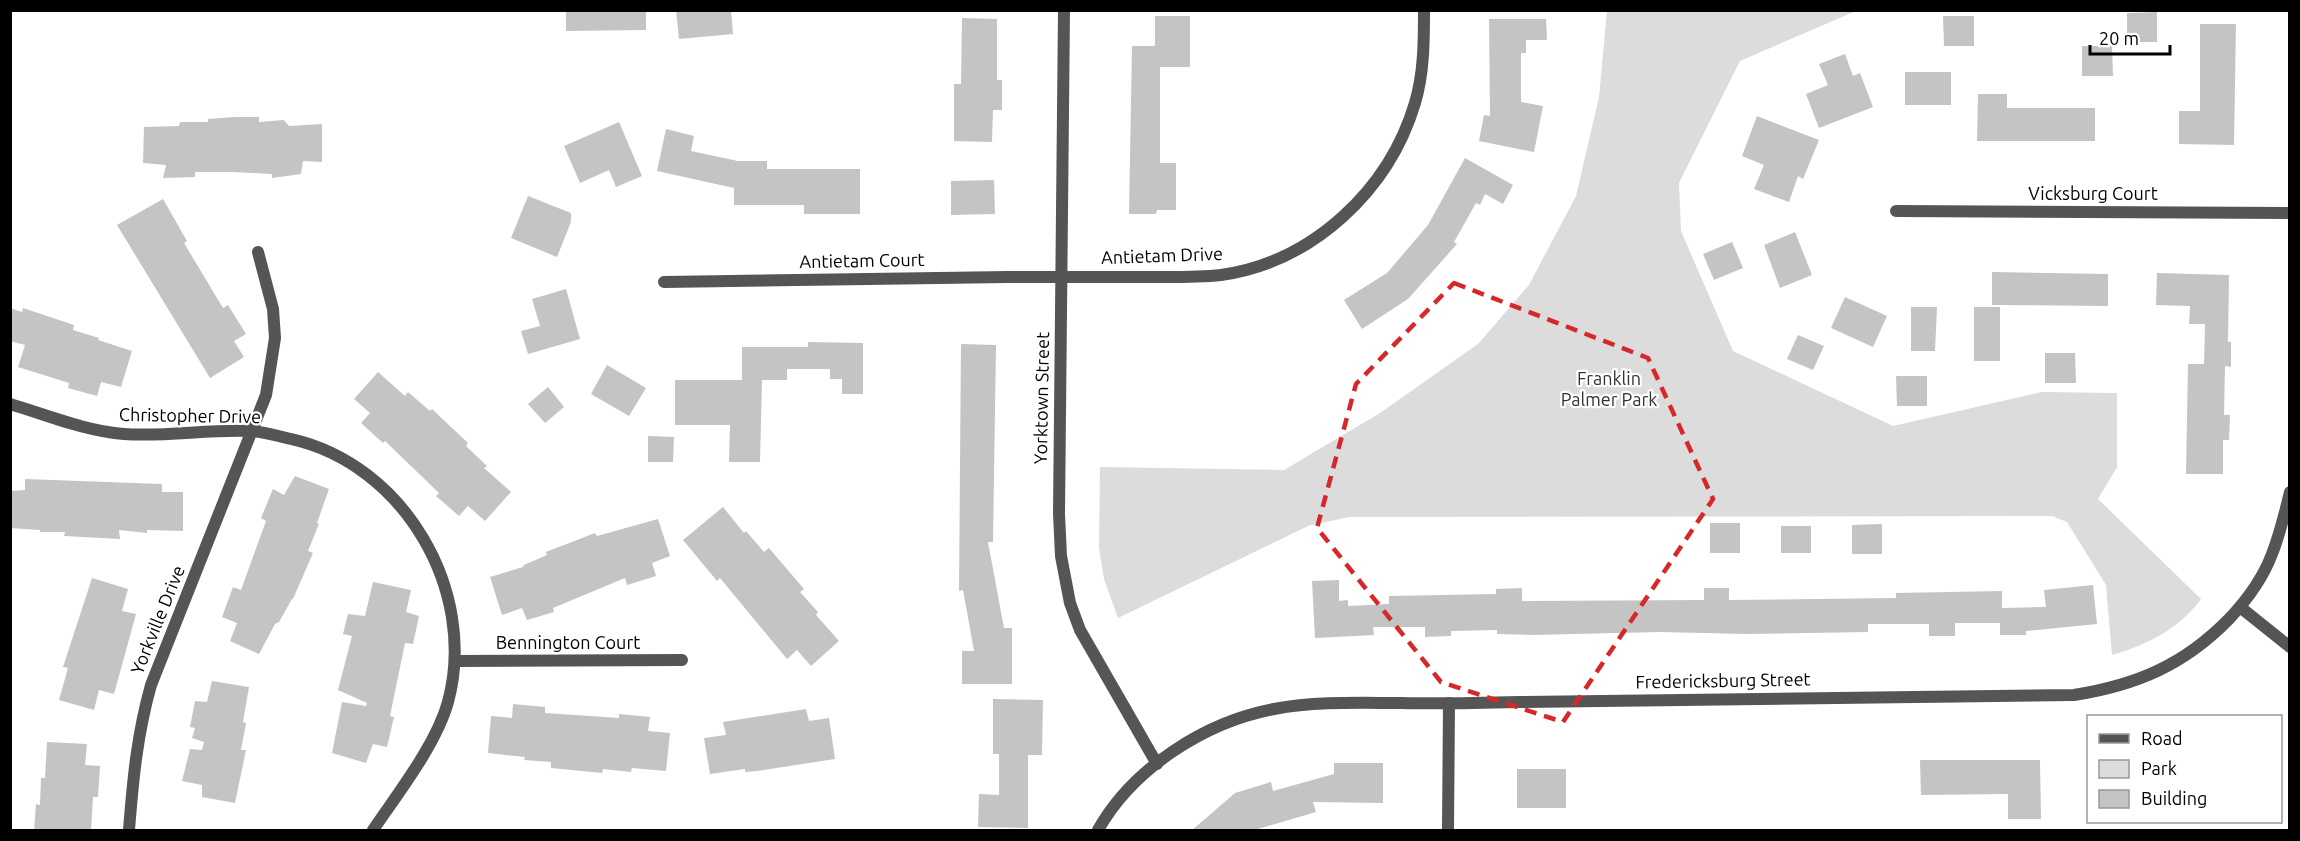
<svg xmlns="http://www.w3.org/2000/svg" width="2300" height="841" viewBox="0 0 2300 841" font-family="Ubuntu,sans-serif">
<rect width="100%" height="100%" fill="#fff"/>
<path fill="#dcdcdc" d="M 1607,11 L 1856,11 L 1740,61 L 1679,183 L 1681,231 L 1733,351 L 1893,426 L 2042,392 L 2117,393 L 2117,467 L 2098,499 L 2201,599 C 2179,629 2147,645 2112,655 L 2106,585 L 2067,522 L 2052,516 L 1349,517 L 1308,526 L 1118,618 L 1104,579 L 1099,548 L 1100,467 L 1284,470 L 1380,413 L 1478,344 L 1529,285 L 1576,196 L 1599,97 Z"/>
<g fill="#c4c4c4">
<path d="M 566,10 L 646,10 L 646,30 L 566,31 Z"/>
<path d="M 676,10 L 731,10 L 733,34 L 679,39 Z"/>
<path d="M 2157,12 L 2157,42 L 2127,42 L 2127,13 Z"/>
<path d="M 1155,16 L 1190,16 L 1190,67 L 1160,67 L 1160,163 L 1176,163 L 1176,210 L 1157,210 L 1156,214 L 1129,214 L 1132,46 L 1155,46 Z"/>
<path d="M 1943,16 L 1974,16 L 1974,46 L 1944,46 Z"/>
<path d="M 962,18 L 997,19 L 997,80 L 1002,80 L 1002,110 L 993,110 L 992,142 L 954,141 L 954,84 L 961,84 Z"/>
<path d="M 1489,19 L 1546,19 L 1547,40 L 1526,40 L 1526,53 L 1521,53 L 1521,102 L 1543,106 L 1534,152 L 1479,141 L 1484,115 L 1490,116 Z"/>
<path d="M 2200,24 L 2236,24 L 2234,145 L 2179,144 L 2179,111 L 2200,111 Z"/>
<path d="M 2082,46 L 2112,46 L 2113,76 L 2082,76 Z"/>
<path d="M 1845,54 L 1853,76 L 1860,73 L 1873,107 L 1819,128 L 1806,94 L 1828,85 L 1819,64 Z"/>
<rect x="1905" y="72" width="46" height="33"/>
<path d="M 1978,94 L 2007,94 L 2007,108 L 2095,108 L 2095,141 L 1977,141 Z"/>
<path d="M 1757,116 L 1819,140 L 1803,179 L 1798,176 L 1789,202 L 1754,189 L 1764,165 L 1742,156 Z"/>
<path d="M 234,117 L 259,117 L 259,122 L 284,120 L 289,126 L 322,124 L 322,162 L 303,161 L 301,174 L 272,178 L 272,174 L 233,172 L 195,172 L 195,177 L 163,178 L 166,165 L 143,163 L 144,127 L 179,126 L 180,122 L 208,122 L 208,119 Z"/>
<path d="M 619,122 L 642,176 L 616,187 L 609,170 L 580,183 L 564,146 Z"/>
<path d="M 666,129 L 694,136 L 691,151 L 738,161 L 767,161 L 767,169 L 860,169 L 860,214 L 804,214 L 804,205 L 734,205 L 734,188 L 657,171 Z"/>
<path d="M 1465,158 L 1513,185 L 1503,204 L 1485,194 L 1480,205 L 1476,203 L 1454,242 L 1457,244 L 1408,299 L 1362,329 L 1344,300 L 1387,273 L 1428,225 Z"/>
<path d="M 994,180 L 995,214 L 951,215 L 951,181 Z"/>
<path d="M 528,196 L 571,213 L 571,222 L 557,257 L 511,238 Z"/>
<path d="M 163,199 L 187,241 L 184,243 L 223,308 L 228,305 L 246,334 L 234,341 L 244,357 L 210,378 L 117,225 Z"/>
<path d="M 1795,232 L 1812,275 L 1780,288 L 1764,245 Z"/>
<path d="M 1732,242 L 1743,268 L 1714,280 L 1703,254 Z"/>
<path d="M 1992,272 L 2108,274 L 2108,306 L 1992,305 Z"/>
<path d="M 2157,273 L 2229,275 L 2228,342 L 2231,342 L 2231,367 L 2225,366 L 2224,415 L 2230,415 L 2229,440 L 2223,440 L 2223,474 L 2186,474 L 2188,364 L 2204,364 L 2205,324 L 2189,324 L 2190,306 L 2156,305 Z"/>
<path d="M 566,289 L 580,339 L 528,354 L 521,331 L 540,326 L 532,299 Z"/>
<path d="M 1845,297 L 1887,316 L 1873,347 L 1831,328 Z"/>
<path d="M 1911,307 L 1937,307 L 1935,351 L 1911,351 Z"/>
<rect x="1974" y="307" width="26" height="54"/>
<path d="M 10,308 L 22,312 L 23,308 L 74,325 L 73,330 L 99,338 L 98,340 L 132,351 L 121,387 L 101,382 L 97,396 L 68,388 L 69,383 L 18,367 L 25,345 L 10,341 Z"/>
<path d="M 1798,335 L 1824,346 L 1813,370 L 1787,359 Z"/>
<path d="M 808,342 L 863,343 L 863,394 L 842,394 L 842,379 L 830,379 L 830,369 L 787,369 L 787,380 L 762,380 L 760,462 L 729,462 L 730,425 L 675,425 L 675,380 L 742,380 L 742,347 L 808,347 Z"/>
<path d="M 961,344 L 996,345 L 993,542 L 988,542 L 1004,628 L 1012,628 L 1012,684 L 962,684 L 962,651 L 974,651 L 963,590 L 959,591 Z"/>
<path d="M 2045,353 L 2075,353 L 2076,383 L 2045,383 Z"/>
<path d="M 607,365 L 646,388 L 629,416 L 591,394 Z"/>
<path d="M 378,372 L 405,396 L 408,392 L 430,411 L 432,409 L 468,443 L 466,446 L 487,466 L 484,468 L 511,492 L 485,521 L 468,506 L 459,516 L 436,496 L 439,493 L 385,441 L 383,443 L 361,423 L 370,413 L 354,399 Z"/>
<path d="M 1896,376 L 1927,376 L 1927,406 L 1897,406 Z"/>
<path d="M 548,387 L 564,407 L 545,423 L 528,404 Z"/>
<path d="M 648,436 L 674,437 L 673,462 L 648,462 Z"/>
<path d="M 295,476 L 329,489 L 317,523 L 319,524 L 308,551 L 313,553 L 293,599 L 292,599 L 279,622 L 275,624 L 259,654 L 230,641 L 237,623 L 222,617 L 233,587 L 241,590 L 266,521 L 261,518 L 273,489 L 284,495 Z"/>
<path d="M 25,479 L 162,484 L 162,492 L 183,492 L 183,531 L 147,530 L 147,533 L 119,530 L 120,539 L 64,536 L 65,532 L 40,532 L 40,530 L 10,528 L 10,491 L 25,490 Z"/>
<path d="M 723,507 L 744,533 L 746,531 L 764,552 L 769,548 L 804,589 L 800,592 L 818,612 L 816,615 L 839,641 L 811,666 L 797,650 L 787,659 L 720,578 L 717,581 L 683,540 Z"/>
<path d="M 658,519 L 670,556 L 652,563 L 656,576 L 627,585 L 625,578 L 553,608 L 554,612 L 527,620 L 522,608 L 502,615 L 490,577 L 523,567 L 524,565 L 547,555 L 546,552 L 595,533 L 597,536 Z"/>
<rect x="1710" y="523" width="30" height="30"/>
<path d="M 1882,524 L 1882,554 L 1852,554 L 1852,525 Z"/>
<rect x="1781" y="526" width="30" height="27"/>
<path d="M 92,578 L 128,589 L 122,611 L 136,614 L 114,694 L 99,690 L 94,710 L 59,700 L 68,668 L 63,667 Z"/>
<path d="M 1339,580 L 1339,601 L 1348,600 L 1348,606 L 1389,604 L 1389,596 L 1496,594 L 1496,589 L 1522,588 L 1522,601 L 1704,600 L 1704,588 L 1729,588 L 1729,600 L 1896,598 L 1896,593 L 2002,591 L 2002,608 L 2046,607 L 2044,590 L 2093,585 L 2097,624 L 2026,631 L 2026,635 L 2000,635 L 2000,623 L 1955,623 L 1955,636 L 1929,636 L 1929,624 L 1868,624 L 1868,632 L 1746,634 L 1660,632 L 1531,635 L 1497,634 L 1497,630 L 1451,631 L 1451,636 L 1425,637 L 1425,627 L 1373,627 L 1374,635 L 1315,638 L 1312,581 Z"/>
<path d="M 373,582 L 411,590 L 406,612 L 419,616 L 413,644 L 405,643 L 390,716 L 394,717 L 387,747 L 373,744 L 366,763 L 332,753 L 342,702 L 366,706 L 367,703 L 338,690 L 352,636 L 343,634 L 348,614 L 365,616 Z"/>
<path d="M 212,681 L 249,687 L 243,722 L 246,723 L 241,750 L 246,750 L 235,803 L 202,797 L 202,785 L 182,781 L 190,749 L 202,750 L 204,742 L 192,738 L 195,728 L 190,727 L 195,701 L 207,702 Z"/>
<path d="M 993,699 L 1043,700 L 1042,755 L 1028,755 L 1028,828 L 978,827 L 979,794 L 999,795 L 999,754 L 993,754 Z"/>
<path d="M 513,704 L 545,707 L 545,713 L 619,718 L 619,714 L 650,717 L 648,731 L 670,733 L 666,771 L 632,768 L 631,772 L 603,769 L 602,773 L 551,768 L 551,762 L 524,760 L 525,757 L 488,753 L 491,716 L 512,718 Z"/>
<path d="M 806,709 L 809,721 L 829,718 L 835,759 L 757,771 L 745,772 L 745,769 L 710,774 L 704,738 L 726,735 L 723,722 Z"/>
<path d="M 47,742 L 87,744 L 85,765 L 100,766 L 98,797 L 93,797 L 91,831 L 34,831 L 36,804 L 40,805 L 41,778 L 45,778 Z"/>
<path d="M 1920,760 L 2040,760 L 2041,819 L 2008,819 L 2008,794 L 1921,795 Z"/>
<path d="M 1334,763 L 1383,763 L 1383,803 L 1313,802 L 1316,812 L 1251,831 L 1191,831 L 1235,793 L 1271,782 L 1273,791 L 1334,774 Z"/>
<rect x="1517" y="769" width="49" height="39"/>
</g>
<g fill="none" stroke-linecap="round" stroke-linejoin="round">
<g stroke="#555" stroke-width="12">
<path d="M 1064,10 L 1059,514 L 1061,556 L 1070,603 L 1080,630 L 1157,764"/>
<path d="M 1896,211 L 2290,213"/>
<path d="M 664,282 C 778,281 893,279 1008,277 C 1051,277 1094,277 1138,277 C 1165,277 1193,278 1221,275 C 1313,262 1389,190 1415,103 C 1424,73 1424,41 1424,10"/>
<path d="M 10,404 C 47,415 85,431 124,434 C 166,437 209,429 251,431 C 264,432 278,436 291,439 C 404,464 478,591 448,702 C 436,745 398,793 373,830"/>
<path d="M 2240,607 L 2290,647"/>
<path d="M 455,661 L 682,660"/>
<path d="M 129,830 C 133,779 137,735 151,685 L 266,395 L 275,338 L 273,309 L 258,252"/>
<path d="M 1098,830 C 1133,768 1205,722 1274,709 C 1317,701 1360,703 1402,703 C 1442,704 1481,703 1520,702 C 1705,698 1890,697 2074,695 C 2137,685 2184,665 2229,619 C 2246,601 2263,578 2272,554 C 2280,534 2285,513 2290,492"/>
<path d="M 1448,830 L 1449,703"/>
</g>
</g>
<path fill="none" stroke="#d62828" stroke-width="4.5" stroke-dasharray="12 8" stroke-linejoin="round" d="M 1454,283 L 1648,358 L 1713,499 L 1563,722 L 1441,682 L 1317,528 L 1356,384 Z"/>
<g text-anchor="middle" stroke-width="4.5" stroke-linejoin="round" paint-order="stroke">
<g font-size="18" fill="#000" stroke="#fff">
<text x="2093" y="200">Vicksburg Court</text>
<text transform="translate(1162 256) rotate(-2)" y="6">Antietam Drive</text>
<text transform="translate(862 261) rotate(-1)" y="6">Antietam Court</text>
<text transform="translate(1042 398) rotate(-89)" y="6">Yorktown Street</text>
<text transform="translate(190 416) rotate(1)" y="6">Christopher Drive</text>
<text transform="translate(158 620) rotate(-68)" y="6">Yorkville Drive</text>
<text x="568" y="649">Bennington Court</text>
<text transform="translate(1723 681) rotate(-1)" y="6">Fredericksburg Street</text>
</g>
<g font-size="18" fill="#333" stroke="#fff">
<text x="1609" y="385">Franklin<tspan x="1609" dy="21">Palmer Park</tspan></text>
</g>
</g>
<rect width="2300" height="841" fill="none" stroke="#000000" stroke-width="24"/>
<rect x="2087" y="715" width="195" height="108" fill="#ffffff" stroke="#999999" stroke-width="1.5"/>
<rect x="2099" y="734" width="30" height="9" fill="#555555" stroke="#999999" stroke-width="1.5"/>
<text x="2141" y="745" font-size="18" fill="#000000">Road</text>
<rect x="2099" y="760" width="30" height="18" fill="#dcdcdc" stroke="#999999" stroke-width="1.5"/>
<text x="2141" y="775" font-size="18" fill="#000000">Park</text>
<rect x="2099" y="790" width="30" height="18" fill="#c4c4c4" stroke="#999999" stroke-width="1.5"/>
<text x="2141" y="805" font-size="18" fill="#000000">Building</text>
<path d="M2090 45v9h80v-9" fill="none" stroke="#000000" stroke-width="3"/>
<text x="2099" y="45" font-size="18" fill="#000000" stroke="#ffffff" stroke-width="4.5" paint-order="stroke">20 m</text>
</svg>
